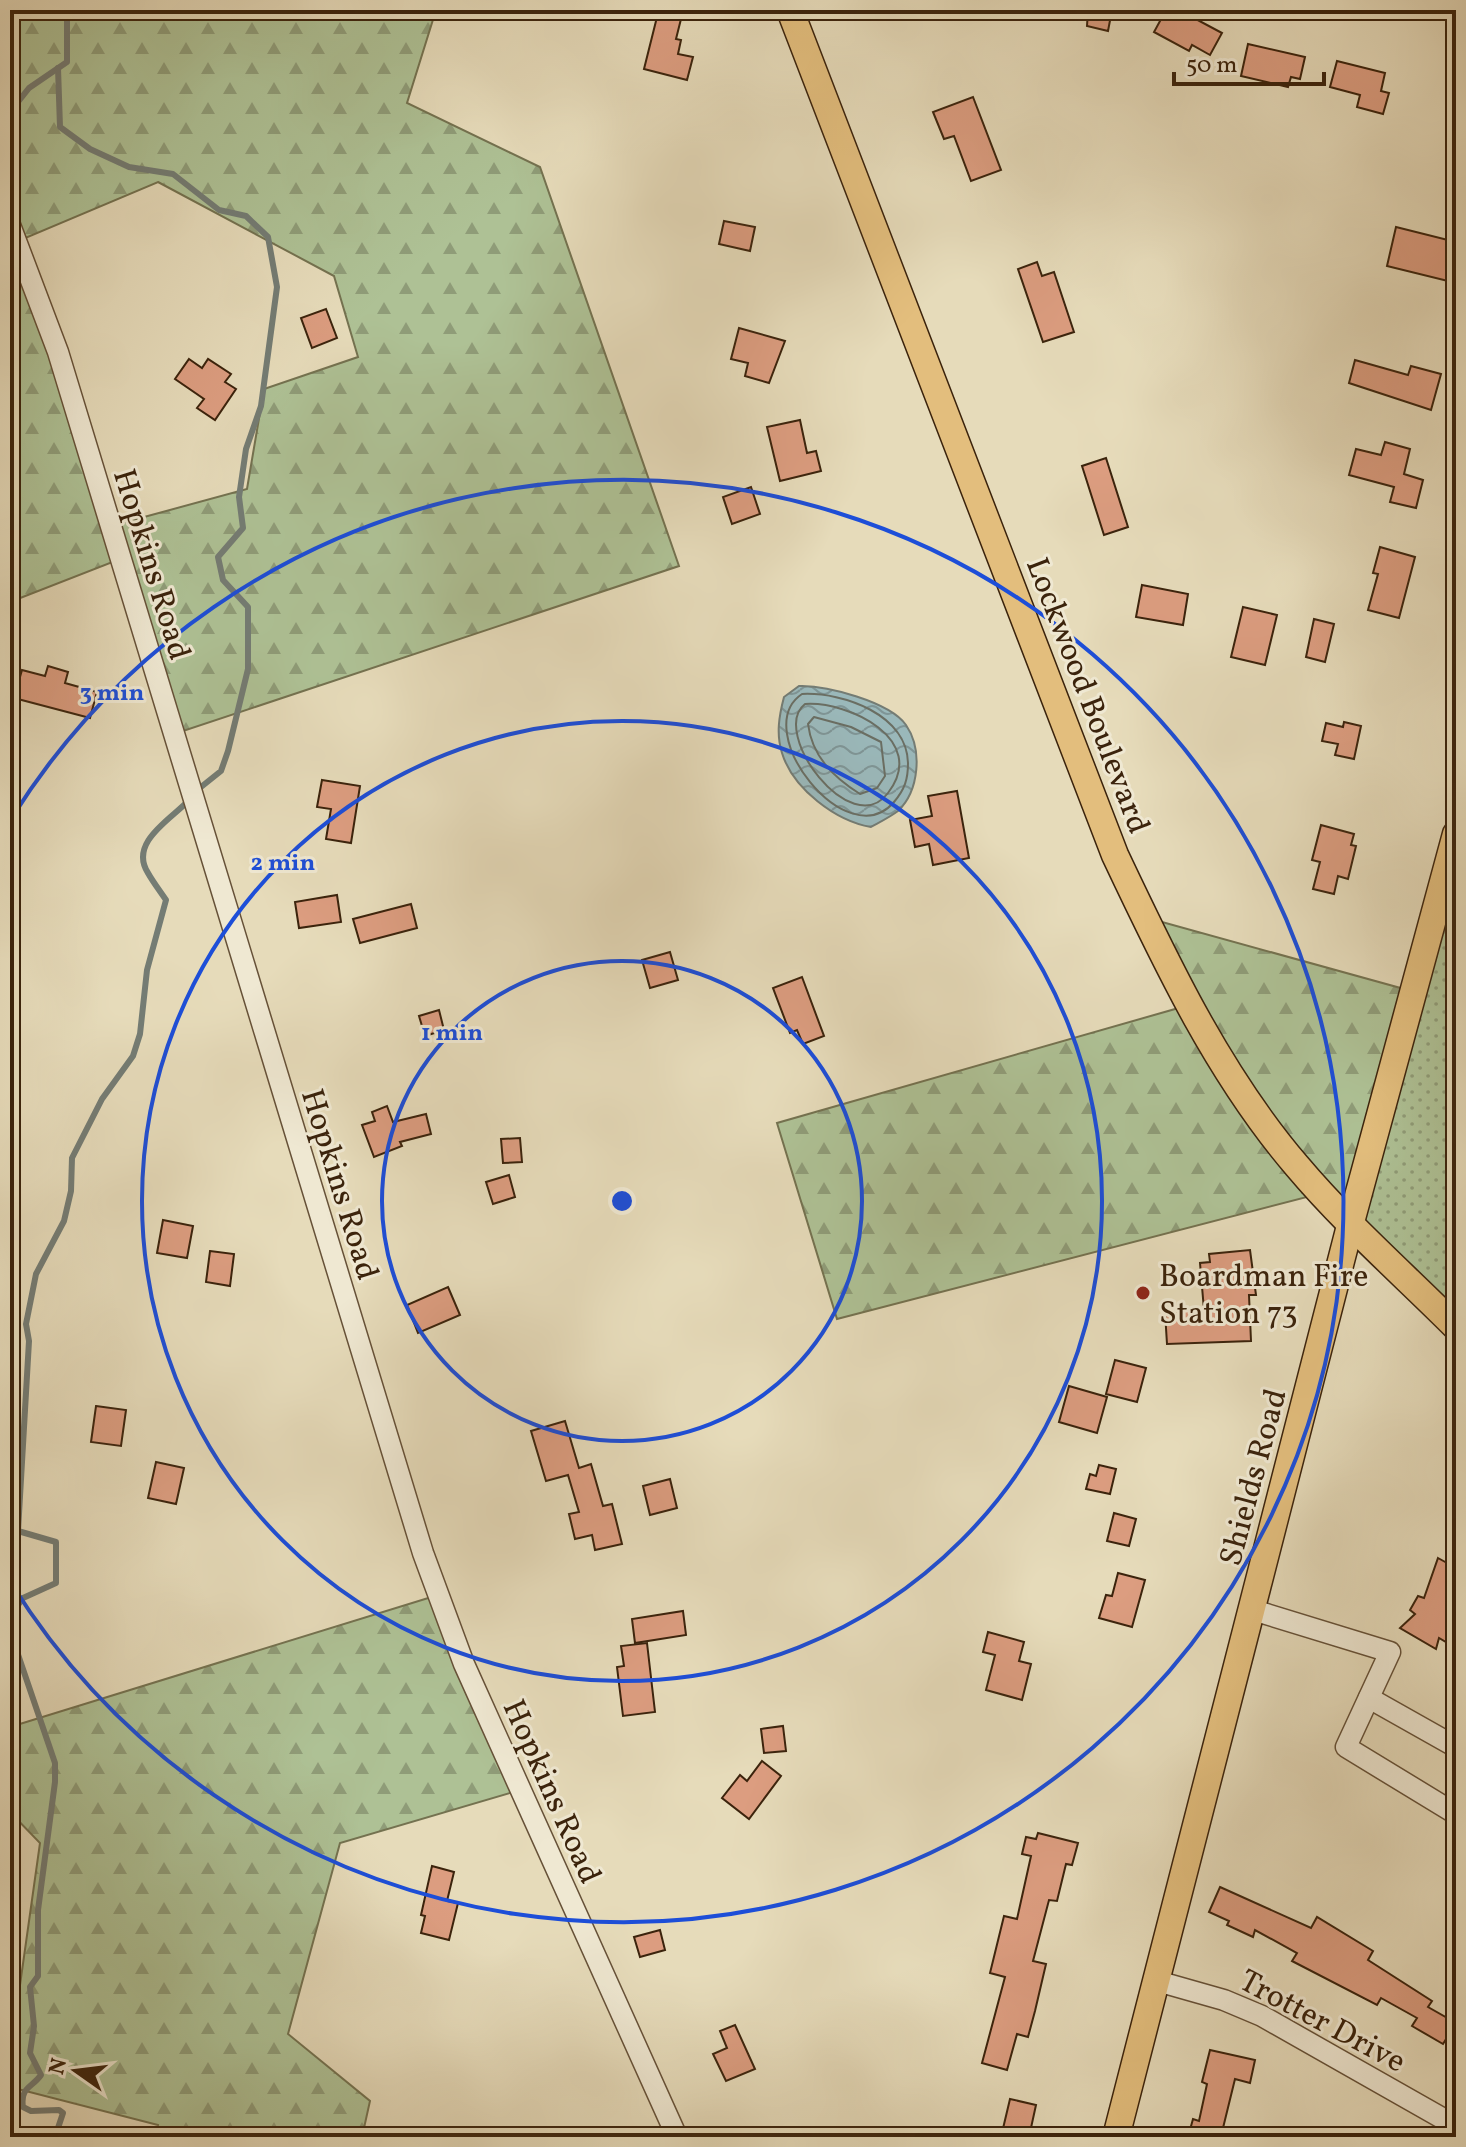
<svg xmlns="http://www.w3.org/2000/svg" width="1466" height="2147" viewBox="0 0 1466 2147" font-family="Vollkorn,serif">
<defs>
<pattern id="grass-dots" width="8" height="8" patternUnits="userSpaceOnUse" patternTransform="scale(2)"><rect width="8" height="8" fill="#aec195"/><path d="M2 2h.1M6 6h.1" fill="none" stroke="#8f9c78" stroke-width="1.8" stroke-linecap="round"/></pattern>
<pattern id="forest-firs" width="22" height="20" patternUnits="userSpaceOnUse" patternTransform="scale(2)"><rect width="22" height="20" fill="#aec195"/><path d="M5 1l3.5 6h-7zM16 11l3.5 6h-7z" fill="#8f9c78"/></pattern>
<pattern id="water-waves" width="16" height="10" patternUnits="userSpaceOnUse" patternTransform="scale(2)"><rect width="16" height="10" fill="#9ab8ba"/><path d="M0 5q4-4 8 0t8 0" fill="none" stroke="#7f9596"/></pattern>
</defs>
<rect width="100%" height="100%" fill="#e6dbba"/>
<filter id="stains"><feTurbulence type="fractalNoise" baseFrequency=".0025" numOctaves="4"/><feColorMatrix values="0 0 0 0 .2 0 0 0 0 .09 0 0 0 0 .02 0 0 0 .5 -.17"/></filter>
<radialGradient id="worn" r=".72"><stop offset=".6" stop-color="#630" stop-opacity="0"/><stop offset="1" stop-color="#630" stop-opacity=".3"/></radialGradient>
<path fill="url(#grass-dots)" stroke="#747250" stroke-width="2" d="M 1456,834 L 1456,1327 L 1351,1222 Z"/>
<g fill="url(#forest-firs)" stroke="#747250" stroke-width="2" fill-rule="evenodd">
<path d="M 10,10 L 436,10 L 407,103 L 540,167 L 679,566 L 174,734 L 120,559 L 10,602 ZM 158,182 L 334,276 L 358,357 L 264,389 L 247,489 L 111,526 L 18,241 Z"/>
<path d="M 1144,917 L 1415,992 L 1351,1222 L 1322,1193 L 837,1319 L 777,1123 L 1189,1005 Z"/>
<path d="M 438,1595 L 520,1790 L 340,1843 L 288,2034 L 370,2101 L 362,2137 L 156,2137 L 158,2125 L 10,2087 L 10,2056 L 40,1843 L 10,1812 L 10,1727 Z"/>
</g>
<path fill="url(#water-waves)" stroke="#747c74" stroke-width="2" d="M 799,686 C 826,685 890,702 906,725 C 923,750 919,791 898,811 C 890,817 880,822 871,827 C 836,821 793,789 782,753 C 776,734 779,716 784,697 Z"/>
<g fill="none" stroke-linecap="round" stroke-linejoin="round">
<g stroke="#6a6e63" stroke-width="2">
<path d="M 802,694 C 844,692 907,715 908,763 C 908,779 905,789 894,802 C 847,857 748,730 802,694 Z"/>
<path d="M 805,704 C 849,701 929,740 888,793 C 851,842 769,732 805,704 Z"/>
<path d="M 814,717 L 851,727 L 881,742 L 885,776 L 877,788 L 860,794 C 833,777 812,756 808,724 Z"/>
</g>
<g stroke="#747c74" stroke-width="6">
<path d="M 58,68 L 60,127 L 90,149 L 129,167 L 173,174 L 219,210 L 246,216 L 268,237 L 277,287 L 261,406 L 246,449 L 239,497 L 243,528 L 218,557 L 223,580 L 248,607 L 248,669 L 228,751 L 221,771 L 196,791"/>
<path d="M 10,112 L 29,88 L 67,62 L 67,10"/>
<path d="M 55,2137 L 63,2113 L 59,2110 L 31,2111 L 23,2107 C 20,2087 32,2088 41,2075 L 30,2053 L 34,2026 L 30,1987 L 38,1976 L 38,1910 L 55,1782 L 55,1763 L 12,1637 L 13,1612 L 23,1598 L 56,1583 L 56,1542 L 18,1531 L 29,1341 L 26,1324 L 36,1274 L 64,1221 L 71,1191 L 72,1158 L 102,1099 L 133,1056 L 140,1034 L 147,970 L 166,900 C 160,891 153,882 148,873 C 128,842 173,818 189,800"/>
</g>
</g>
<g fill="#dc9d80" stroke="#3b230c" stroke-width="2">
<path d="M 1088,10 L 1112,10 L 1108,31 L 1087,26 Z"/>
<path d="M 1166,10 L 1179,10 L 1222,33 L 1210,55 L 1192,45 L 1189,51 L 1154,32 Z"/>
<path d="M 658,13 L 681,19 L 676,39 L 681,40 L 678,54 L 693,57 L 687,80 L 644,69 Z"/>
<path d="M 1248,44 L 1305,57 L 1300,79 L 1291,77 L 1288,87 L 1241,76 Z"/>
<path d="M 1337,61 L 1385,73 L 1381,91 L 1389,93 L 1383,114 L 1357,107 L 1360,95 L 1330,87 Z"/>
<path d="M 973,97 L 1001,170 L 971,181 L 954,136 L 944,139 L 933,112 Z"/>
<path d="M 724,221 L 755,227 L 750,251 L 719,244 Z"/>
<path d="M 1396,227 L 1456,242 L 1456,283 L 1387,266 Z"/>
<path d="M 1037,262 L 1042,276 L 1054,272 L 1074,332 L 1043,342 L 1018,269 Z"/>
<path d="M 326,309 L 337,338 L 312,348 L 301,318 Z"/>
<path d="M 739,328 L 785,341 L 769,383 L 745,376 L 748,363 L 731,359 Z"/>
<path d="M 189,359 L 202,368 L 208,359 L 231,374 L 225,382 L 236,389 L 215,420 L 197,408 L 204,399 L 175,379 Z"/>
<path d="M 1355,360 L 1408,375 L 1411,366 L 1441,374 L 1431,410 L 1349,383 Z"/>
<path d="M 800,420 L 807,453 L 816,451 L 821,471 L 780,481 L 767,427 Z"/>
<path d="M 1385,442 L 1410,449 L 1404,474 L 1423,480 L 1416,508 L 1390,502 L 1394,487 L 1349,475 L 1356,449 L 1381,455 Z"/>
<path d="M 1106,458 L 1128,527 L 1104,535 L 1082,466 Z"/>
<path d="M 751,487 L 760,514 L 732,524 L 723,497 Z"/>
<path d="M 1380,547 L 1415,557 L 1399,618 L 1368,610 L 1378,574 L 1373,573 Z"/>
<path d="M 1142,585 L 1188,594 L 1183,625 L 1136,617 Z"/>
<path d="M 1243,607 L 1277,615 L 1265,665 L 1231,657 Z"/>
<path d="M 1314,619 L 1334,624 L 1325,662 L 1306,657 Z"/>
<path d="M 48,666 L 68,672 L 65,683 L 97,692 L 90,718 L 14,698 L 22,670 L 45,676 Z"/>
<path d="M 1344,722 L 1361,726 L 1354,759 L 1335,755 L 1338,744 L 1322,741 L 1326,723 L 1343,727 Z"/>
<path d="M 322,780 L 360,786 L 351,843 L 326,839 L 331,809 L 317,807 Z"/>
<path d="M 957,791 L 969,858 L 933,865 L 929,844 L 915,847 L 910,820 L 932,816 L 928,796 Z"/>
<path d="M 1321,825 L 1354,834 L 1351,845 L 1356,846 L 1348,879 L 1338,876 L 1334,894 L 1313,889 L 1320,862 L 1312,860 Z"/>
<path d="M 337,895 L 341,922 L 299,928 L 295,902 Z"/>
<path d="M 411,904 L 417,928 L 360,943 L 353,919 Z"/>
<path d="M 670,952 L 678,980 L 650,988 L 642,960 Z"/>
<path d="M 802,977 L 824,1036 L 803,1044 L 797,1030 L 790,1033 L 773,988 Z"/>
<path d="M 439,1010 L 444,1030 L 425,1036 L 419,1016 Z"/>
<path d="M 387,1106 L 393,1122 L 426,1114 L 431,1134 L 400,1142 L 402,1146 L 374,1157 L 362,1125 L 375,1121 L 372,1112 Z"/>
<path d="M 520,1138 L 522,1162 L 503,1163 L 501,1139 Z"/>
<path d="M 509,1175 L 515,1197 L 493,1204 L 486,1182 Z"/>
<path d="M 163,1220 L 193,1226 L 187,1258 L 157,1253 Z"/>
<path d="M 1250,1250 L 1256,1295 L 1249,1295 L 1251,1341 L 1167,1344 L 1165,1312 L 1204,1310 L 1200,1263 L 1210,1262 L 1209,1254 Z"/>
<path d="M 210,1251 L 234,1254 L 230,1286 L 206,1282 Z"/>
<path d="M 448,1287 L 460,1315 L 418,1333 L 407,1305 Z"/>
<path d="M 1115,1360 L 1146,1368 L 1137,1402 L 1106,1394 Z"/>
<path d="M 1069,1386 L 1107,1397 L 1097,1433 L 1059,1422 Z"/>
<path d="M 96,1406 L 126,1410 L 121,1446 L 91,1442 Z"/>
<path d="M 565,1421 L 579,1468 L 591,1464 L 603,1506 L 612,1504 L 622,1544 L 595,1550 L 592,1535 L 575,1539 L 569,1514 L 579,1512 L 568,1475 L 546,1481 L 531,1431 Z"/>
<path d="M 156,1462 L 184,1468 L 176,1504 L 148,1498 Z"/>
<path d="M 1099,1465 L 1116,1469 L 1110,1494 L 1086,1489 L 1090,1474 L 1096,1476 Z"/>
<path d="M 670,1479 L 677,1508 L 650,1515 L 643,1486 Z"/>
<path d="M 1114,1513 L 1136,1519 L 1129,1546 L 1107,1541 Z"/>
<path d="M 1438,1558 L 1456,1568 L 1456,1648 L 1439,1638 L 1436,1649 L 1400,1628 L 1415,1614 L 1410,1610 L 1418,1596 L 1424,1598 Z"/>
<path d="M 1118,1573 L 1145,1580 L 1132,1627 L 1099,1618 L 1106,1595 L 1112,1596 Z"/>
<path d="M 683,1611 L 686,1635 L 635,1643 L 632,1619 Z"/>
<path d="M 988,1632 L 1024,1642 L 1019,1661 L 1031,1664 L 1022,1700 L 986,1690 L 995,1655 L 983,1652 Z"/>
<path d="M 647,1643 L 655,1712 L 623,1716 L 617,1667 L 624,1666 L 621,1646 Z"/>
<path d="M 783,1726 L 786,1751 L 764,1753 L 761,1729 Z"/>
<path d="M 762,1761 L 781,1776 L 749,1819 L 722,1798 L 740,1775 L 747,1781 Z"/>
<path d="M 1038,1833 L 1078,1843 L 1072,1865 L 1066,1864 L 1057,1901 L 1049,1900 L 1033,1961 L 1046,1964 L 1035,2011 L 1028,2037 L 1017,2034 L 1007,2070 L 982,2063 L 1005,1977 L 990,1973 L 1004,1916 L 1017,1919 L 1031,1856 L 1022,1854 L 1026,1837 L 1036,1839 Z"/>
<path d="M 432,1866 L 454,1872 L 447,1901 L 458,1903 L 449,1940 L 421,1933 L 425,1916 L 421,1915 Z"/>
<path d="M 1220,1887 L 1311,1928 L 1317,1917 L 1373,1951 L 1368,1960 L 1432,2001 L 1428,2007 L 1456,2023 L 1451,2038 L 1448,2036 L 1443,2044 L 1412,2026 L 1417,2018 L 1381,1998 L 1377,2005 L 1292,1961 L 1297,1953 L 1255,1930 L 1253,1937 L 1227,1925 L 1229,1921 L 1209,1912 Z"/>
<path d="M 660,1930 L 665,1950 L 640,1957 L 634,1937 Z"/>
<path d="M 735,2025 L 755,2069 L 726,2081 L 713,2054 L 727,2048 L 720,2031 Z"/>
<path d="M 1210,2050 L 1255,2060 L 1250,2083 L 1235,2079 L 1223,2128 L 1239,2132 L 1238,2137 L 1188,2137 L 1193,2119 L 1199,2121 L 1207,2084 L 1202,2082 Z"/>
<path d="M 1010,2099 L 1036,2105 L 1029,2137 L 1001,2137 Z"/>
</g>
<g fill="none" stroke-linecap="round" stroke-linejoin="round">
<g stroke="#665138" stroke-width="23">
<g id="minor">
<path d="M 10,225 L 58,352 L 423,1553 L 464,1664 L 677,2137"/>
<path d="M 1253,1610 L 1390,1652 L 1346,1747 L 1456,1814"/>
<path d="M 1369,1698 L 1456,1747"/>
<path d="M 1157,1981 L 1224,2000 L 1262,2016 L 1456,2126"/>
</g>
</g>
<g stroke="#3b230c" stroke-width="29">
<g id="major">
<path d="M 790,10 L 1115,855 C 1166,963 1219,1075 1297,1166 C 1345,1223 1403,1274 1456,1327"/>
<path d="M 1116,2137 L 1351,1222 L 1456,834"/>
</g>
</g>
<use href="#minor" stroke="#efe8d2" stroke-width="20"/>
<use href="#major" stroke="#e3be7d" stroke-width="26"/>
</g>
<g fill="none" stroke="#1d4ed8" stroke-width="4">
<circle cx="622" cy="1201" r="240"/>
<circle cx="622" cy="1201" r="480"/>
<path d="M11 819A721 721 0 1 1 11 1583"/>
</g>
<circle fill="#8f2418" stroke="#efe8d2" stroke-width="3" cx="1143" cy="1293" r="8"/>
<g text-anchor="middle" stroke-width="6" stroke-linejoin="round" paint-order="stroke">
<g font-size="32" fill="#3b230c" stroke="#efe8d2">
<text transform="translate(153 564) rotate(73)" y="11">Hopkins Road</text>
<text transform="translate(1089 695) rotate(69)" y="11">Lockwood Boulevard</text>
<text transform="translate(341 1184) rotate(73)" y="11">Hopkins Road</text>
<text transform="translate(1252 1477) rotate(-75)" y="11">Shields Road</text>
<text transform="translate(553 1791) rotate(66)" y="11">Hopkins Road</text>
<text transform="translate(1323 2020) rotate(28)" y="11">Trotter Drive</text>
</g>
<g font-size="32" fill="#3b230c" stroke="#efe8d2" text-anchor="start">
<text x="1159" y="1286">Boardman Fire<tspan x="1159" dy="37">Station 73</tspan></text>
</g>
</g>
<circle cx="622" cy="1201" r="12" fill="#1d4ed8" stroke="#efe8d2" stroke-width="4"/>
<g font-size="24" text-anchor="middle" font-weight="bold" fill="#1d4ed8" stroke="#efe8d2" stroke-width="6" stroke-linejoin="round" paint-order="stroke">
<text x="112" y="700">3 min</text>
<text x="283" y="870">2 min</text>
<text x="452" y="1040">1 min</text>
</g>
<rect width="1466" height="2147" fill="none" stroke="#e6dbba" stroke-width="40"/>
<rect x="12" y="12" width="1442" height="2123" fill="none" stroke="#3b230c" stroke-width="4"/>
<rect x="20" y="20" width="1426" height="2107" fill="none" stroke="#3b230c" stroke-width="2"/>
<g transform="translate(76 2071) rotate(284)" stroke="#efe8d2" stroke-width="6" paint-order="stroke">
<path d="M0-6L14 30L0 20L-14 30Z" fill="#3b230c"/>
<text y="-12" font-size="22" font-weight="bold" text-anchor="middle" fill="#3b230c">N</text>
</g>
<path d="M1174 72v12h150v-12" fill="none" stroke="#3b230c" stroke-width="4"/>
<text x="1186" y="72" font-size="24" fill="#3b230c" stroke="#efe8d2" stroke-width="6" paint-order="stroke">50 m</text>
<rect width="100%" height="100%" filter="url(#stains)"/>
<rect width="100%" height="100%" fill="url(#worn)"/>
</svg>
